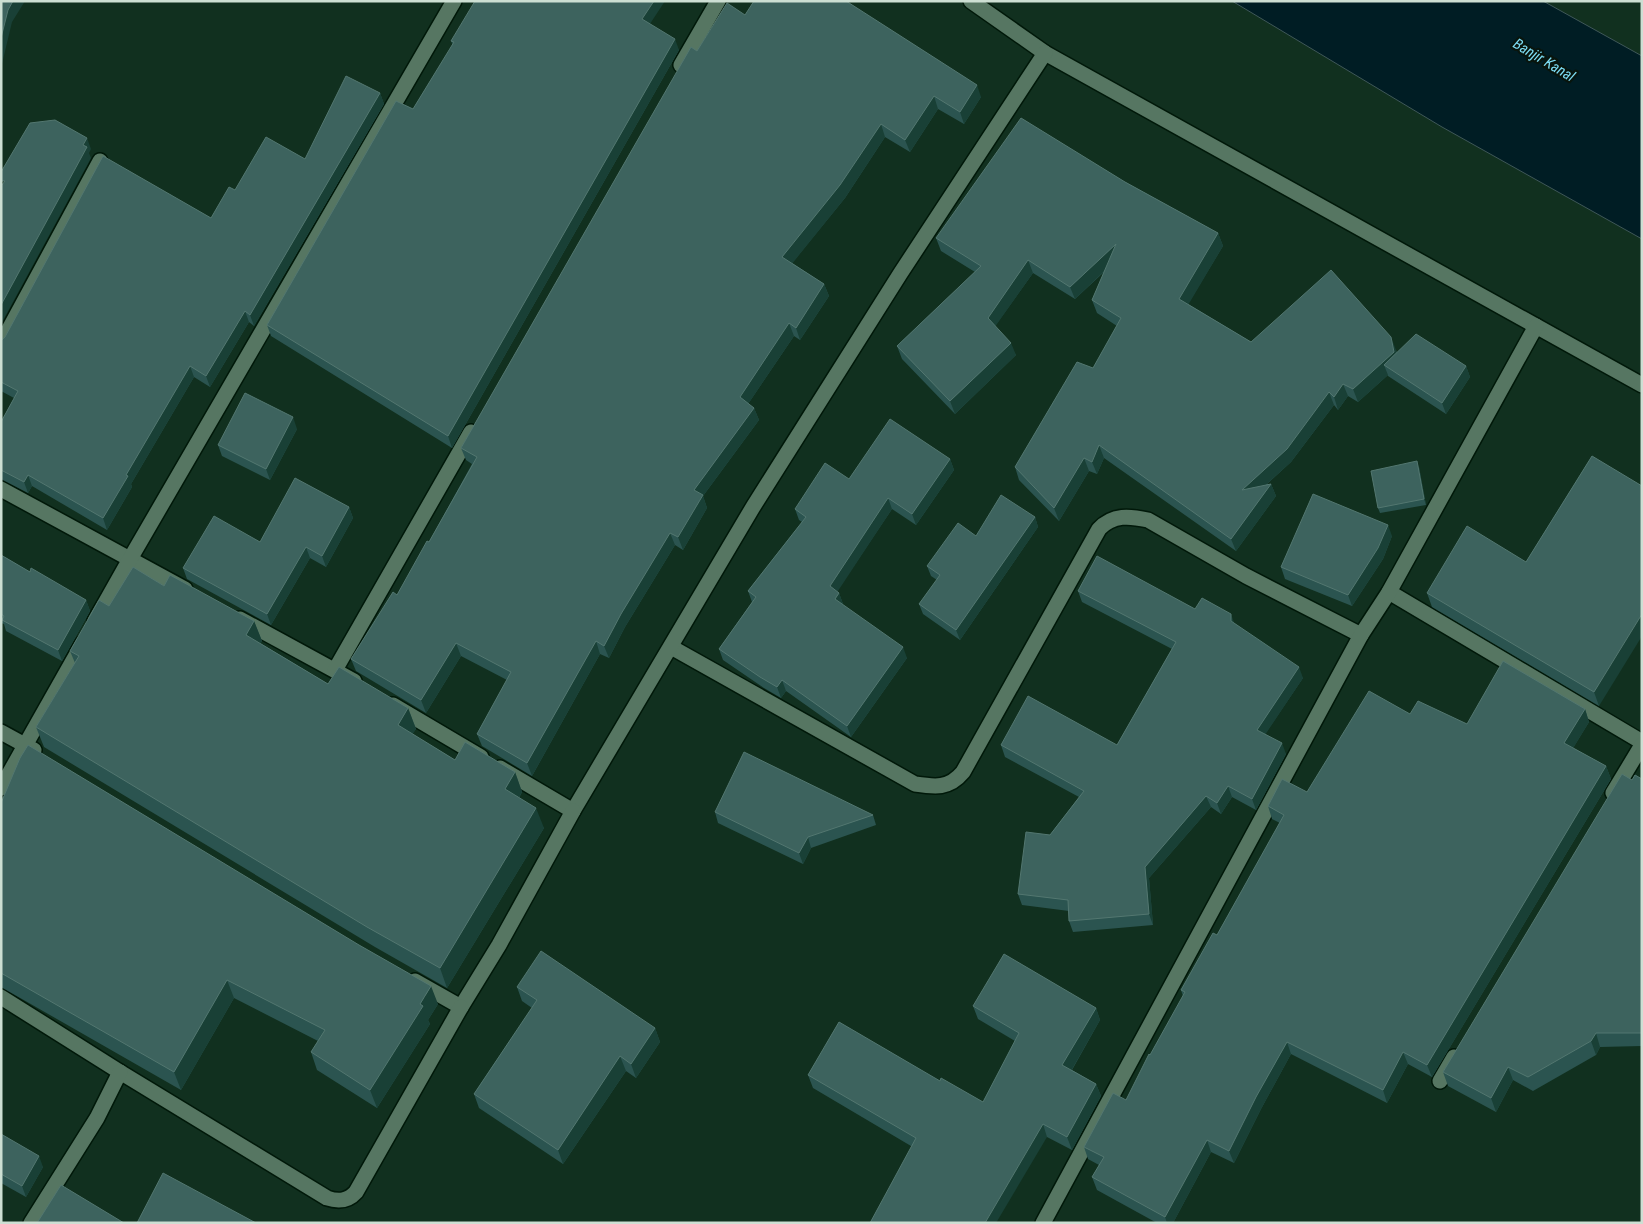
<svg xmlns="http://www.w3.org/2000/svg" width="1643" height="1224" viewBox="0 0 1643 1224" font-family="'Roboto Condensed',sans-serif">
<rect width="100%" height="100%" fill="#11301f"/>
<path fill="#001d24" stroke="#3e5758" d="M 1232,1 L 1543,1 L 1642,56 L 1642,239 L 1442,127 Z"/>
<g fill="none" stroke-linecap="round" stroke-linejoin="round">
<g stroke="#001809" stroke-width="18">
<g id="street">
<path d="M 971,1 L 1045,53 L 1642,385"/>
<path d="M 681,65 L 718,1"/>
<path d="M 1,344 L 100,161"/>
<path d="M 1,489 L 185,589"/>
<path d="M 1389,592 L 1642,742"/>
<path d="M 240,619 L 354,681"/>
<path d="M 95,621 L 130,559 L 454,1"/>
<path d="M 671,647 L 915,784 C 935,787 949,789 963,772 L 1099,529 C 1113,514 1130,516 1148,520 L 1246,576 L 1361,635"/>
<path d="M 335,670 L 471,432"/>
<path d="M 393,705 L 481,757"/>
<path d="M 1,732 L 34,750"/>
<path d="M 500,768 L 573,811 L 753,507 L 900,274 L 1045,53"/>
<path d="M 1,788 L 83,643"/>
<path d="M 1613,793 L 1642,745"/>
<path d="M 415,981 L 461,1007 L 499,945 L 573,811"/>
<path d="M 1,997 L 120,1072 L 327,1198 C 339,1202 348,1201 356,1192 L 461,1007"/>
<path d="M 1440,1081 L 1454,1057"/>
<path d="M 31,1223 L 97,1118 L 120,1072"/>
<path d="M 1043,1223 L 1361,635 L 1389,592 L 1536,326"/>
</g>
</g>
<use href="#street" stroke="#567662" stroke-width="15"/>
</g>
<g fill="#2b5450">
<path d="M 745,15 L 981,97 L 964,124 L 938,109 L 910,152 L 885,137 L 845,198 L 792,263 L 824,284 L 829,296 L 800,340 L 794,336 L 748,404 L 754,408 L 759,420 L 703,496 L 707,508 L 683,550 L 675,545 L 625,627 L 609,658 L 600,654 L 532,776 L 482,746 L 477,734 L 507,680 L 461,656 L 426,713 L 356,671 L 351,659 L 397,595 L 429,542 L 472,464 L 466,460 L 461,448 L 697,51 Z"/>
<path d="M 650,24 L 679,50 L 452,448 L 271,336 L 267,325 L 413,109 L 453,45 L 451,41 Z"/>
<path d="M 380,93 L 384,104 L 254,326 L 249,322 L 210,387 L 194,377 L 131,484 L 132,487 L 107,530 L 32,486 L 28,493 L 1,479 L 1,422 L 14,398 L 1,391 L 1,341 L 211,218 L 235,190 L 305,159 Z"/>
<path d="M 1125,182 L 1218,233 L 1223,246 L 1188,304 L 1251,342 L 1396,350 L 1397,353 L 1466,366 L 1470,377 L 1446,414 L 1388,376 L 1388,375 L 1358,402 L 1348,396 L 1338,410 L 1334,405 L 1291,462 L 1267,484 L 1271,484 L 1276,496 L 1236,551 L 1104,458 L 1097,474 L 1089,471 L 1059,521 L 1019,480 L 1015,467 L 1093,368 L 1117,326 L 1097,313 L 1092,300 L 1104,272 L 1075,299 L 1033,273 L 995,326 L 1016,355 L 955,414 L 902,359 L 897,346 L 975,272 L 941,251 L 936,238 Z"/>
<path d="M 297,429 L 270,480 L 222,456 L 218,445 Z"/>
<path d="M 1592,456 L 1599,706 L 1432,607 L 1427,593 L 1526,562 Z"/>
<path d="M 950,459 L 954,470 L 916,525 L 892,509 L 837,591 L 839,593 L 843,604 L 843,605 L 907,658 L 851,737 L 786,691 L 781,698 L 764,688 L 723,660 L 719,649 L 752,602 L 748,591 L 802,522 L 799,520 L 795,509 Z"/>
<path d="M 1419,467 L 1426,505 L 1380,513 L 1378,508 Z"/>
<path d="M 349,507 L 353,518 L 326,567 L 310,558 L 271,625 L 187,579 L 183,568 L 260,542 Z"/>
<path d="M 1035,517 L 1038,527 L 960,640 L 923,614 L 919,604 L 937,580 L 931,576 L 927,566 Z"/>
<path d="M 1392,536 L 1383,559 L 1352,606 L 1285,579 L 1281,567 Z"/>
<path d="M 1,555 L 30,572 L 86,600 L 90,611 L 62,661 L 6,631 L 4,624 L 1,623 Z"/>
<path d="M 164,586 L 254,621 L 262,641 L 260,643 L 328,684 L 408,708 L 416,729 L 412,734 L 455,760 L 515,772 L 522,792 L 519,798 L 544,828 L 447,988 L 375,947 L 44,747 L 36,727 L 75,663 L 70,651 L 109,606 Z"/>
<path d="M 1078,591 L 1195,609 L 1234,624 L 1303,678 L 1265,734 L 1286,754 L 1256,810 L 1232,797 L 1221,814 L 1211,807 L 1149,878 L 1153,925 L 1073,932 L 1069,921 L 1069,911 L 1022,905 L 1018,894 L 1050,835 L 1079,797 L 1005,757 L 1001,745 L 1117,745 L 1172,649 L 1082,602 Z"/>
<path d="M 1585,709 L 1589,722 L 1573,748 L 1606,766 L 1611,779 L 1432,1077 L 1408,1064 L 1387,1103 L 1291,1054 L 1261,1109 L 1234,1163 L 1211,1152 L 1173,1223 L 1157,1223 L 1097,1190 L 1092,1177 L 1099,1165 L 1088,1159 L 1084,1147 L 1126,1100 L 1150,1055 L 1183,996 L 1181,990 L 1217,935 L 1280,823 L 1272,819 L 1268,806 L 1307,792 L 1410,714 L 1467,724 Z"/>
<path d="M 1642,779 L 1642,1046 L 1600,1047 L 1596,1055 L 1533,1091 L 1513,1080 L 1496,1112 L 1448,1086 L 1443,1072 L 1632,780 Z"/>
<path d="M 1,803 L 438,1004 L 428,1020 L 430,1024 L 377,1108 L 317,1070 L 311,1052 L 318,1041 L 234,998 L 181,1090 L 1,987 Z"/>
<path d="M 715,812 L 873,815 L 876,825 L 811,848 L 803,864 L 718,823 Z"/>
<path d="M 517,987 L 655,1028 L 660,1042 L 636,1078 L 626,1071 L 563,1164 L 479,1108 L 474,1094 L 532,1008 L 522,1001 Z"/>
<path d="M 973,1006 L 1096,1008 L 1100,1020 L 1072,1070 L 1096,1084 L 1101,1096 L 1072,1150 L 1047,1137 L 911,1146 L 813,1088 L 808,1075 L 940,1081 L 983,1102 L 1015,1041 L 978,1019 Z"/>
<path d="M 1,1134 L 43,1167 L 26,1197 L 1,1183 Z"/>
</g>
<g fill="#194036">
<path d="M 13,1 L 25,1 L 12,22 L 1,68 L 1,38 L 8,10 Z"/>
<path d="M 654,1 L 665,1 L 646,30 L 642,19 Z"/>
<path d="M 675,39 L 679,50 L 452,448 L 448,436 Z"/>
<path d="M 977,85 L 981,97 L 964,124 L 960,112 Z"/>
<path d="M 380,93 L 384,104 L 254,326 L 250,315 Z"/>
<path d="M 934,96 L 938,109 L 910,152 L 905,140 Z"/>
<path d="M 881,124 L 885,137 L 845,198 L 787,270 L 782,257 Z"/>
<path d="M 87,138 L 91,149 L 89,153 L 91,158 L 1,324 L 1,305 Z"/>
<path d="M 1218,233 L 1223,246 L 1184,312 L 1179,299 Z"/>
<path d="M 1116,244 L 1120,256 L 1075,299 L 1070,287 Z"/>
<path d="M 1028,260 L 1033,273 L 992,331 L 988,318 Z"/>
<path d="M 824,284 L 829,296 L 800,340 L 796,328 Z"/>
<path d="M 245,311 L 249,322 L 210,387 L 206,376 Z"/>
<path d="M 789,323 L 794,336 L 744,410 L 740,397 Z"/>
<path d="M 1391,337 L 1396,350 L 1399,365 L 1384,365 L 1388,375 L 1358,402 L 1353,389 Z"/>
<path d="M 1011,343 L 1016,355 L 955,414 L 950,401 Z"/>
<path d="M 190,366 L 194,377 L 131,484 L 132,487 L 107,530 L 103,518 L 126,475 Z"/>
<path d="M 1466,366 L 1470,377 L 1446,414 L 1442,403 Z"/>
<path d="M 1343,384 L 1348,396 L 1338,410 L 1334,397 Z"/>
<path d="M 1329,392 L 1334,405 L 1291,462 L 1247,502 L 1242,490 Z"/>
<path d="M 754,408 L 759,420 L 703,496 L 707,508 L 683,550 L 678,537 L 694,490 Z"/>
<path d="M 293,417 L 297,429 L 270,480 L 266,469 Z"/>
<path d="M 1099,445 L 1104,458 L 1097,474 L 1092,462 Z"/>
<path d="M 1084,458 L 1089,471 L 1059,521 L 1054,508 Z"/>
<path d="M 950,459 L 954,470 L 916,525 L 912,514 Z"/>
<path d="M 1417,461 L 1419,467 L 1426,505 L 1424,499 Z"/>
<path d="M 28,475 L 32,486 L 28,493 L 24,482 Z"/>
<path d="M 1271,484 L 1276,496 L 1236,551 L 1231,539 Z"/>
<path d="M 888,498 L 892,509 L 834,597 L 830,586 Z"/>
<path d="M 349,507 L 353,518 L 326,567 L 322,556 Z"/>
<path d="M 1035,517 L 1038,527 L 960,640 L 956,630 Z"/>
<path d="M 1388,525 L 1392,536 L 1383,559 L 1352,606 L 1348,595 Z"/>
<path d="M 670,533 L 675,545 L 625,627 L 609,658 L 604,646 L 621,614 Z"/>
<path d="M 306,547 L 310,558 L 271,625 L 267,614 Z"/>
<path d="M 839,593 L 843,604 L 839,610 L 835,599 Z"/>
<path d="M 86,600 L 90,611 L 62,661 L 58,650 Z"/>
<path d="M 1231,614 L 1235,625 L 1231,621 Z"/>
<path d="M 1642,614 L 1642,636 L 1599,706 L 1594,692 Z"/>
<path d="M 254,621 L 262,641 L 254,655 L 246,635 Z"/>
<path d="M 596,641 L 600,654 L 532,776 L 527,763 Z"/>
<path d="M 456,643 L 461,656 L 426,713 L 421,700 Z"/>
<path d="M 903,647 L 907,658 L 851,737 L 847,726 Z"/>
<path d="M 1299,667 L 1303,678 L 1261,741 L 1257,730 Z"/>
<path d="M 782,680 L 786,691 L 781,698 L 777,687 Z"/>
<path d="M 408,708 L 416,729 L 405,746 L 398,725 Z"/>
<path d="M 1585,709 L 1589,722 L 1569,755 L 1564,743 Z"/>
<path d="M 1282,743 L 1286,754 L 1256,810 L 1252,799 Z"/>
<path d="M 1606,766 L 1611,779 L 1432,1077 L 1427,1065 Z"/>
<path d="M 515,772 L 522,792 L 512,810 L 505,789 Z"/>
<path d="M 1228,786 L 1232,797 L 1221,814 L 1217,803 Z"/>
<path d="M 1206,796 L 1211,807 L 1149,878 L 1153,925 L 1149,914 L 1145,867 Z"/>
<path d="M 536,808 L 544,828 L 447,988 L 440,968 Z"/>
<path d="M 808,837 L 811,848 L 803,864 L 799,853 Z"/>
<path d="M 227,980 L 234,998 L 181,1090 L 174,1072 Z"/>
<path d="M 431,986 L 438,1004 L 428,1020 L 430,1024 L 377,1108 L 370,1090 Z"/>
<path d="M 1096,1008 L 1100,1020 L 1067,1078 L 1062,1065 Z"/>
<path d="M 655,1028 L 660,1042 L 636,1078 L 631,1064 Z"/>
<path d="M 1596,1033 L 1600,1047 L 1596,1055 L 1591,1041 Z"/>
<path d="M 1287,1042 L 1291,1054 L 1261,1109 L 1234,1163 L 1229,1151 L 1256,1097 Z"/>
<path d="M 1403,1052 L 1408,1064 L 1387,1103 L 1383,1090 Z"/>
<path d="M 620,1056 L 626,1071 L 563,1164 L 558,1150 Z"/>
<path d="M 1508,1067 L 1513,1080 L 1496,1112 L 1491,1098 Z"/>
<path d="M 1096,1084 L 1101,1096 L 1072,1150 L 1067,1137 Z"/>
<path d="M 1043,1124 L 1047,1137 L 996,1223 L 985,1223 Z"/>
<path d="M 1207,1140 L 1211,1152 L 1173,1223 L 1167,1223 L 1165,1217 Z"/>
<path d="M 39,1156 L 43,1167 L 26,1197 L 22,1186 Z"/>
</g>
<g fill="#3d635e" stroke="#537770">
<path d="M 1,1 L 13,1 L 8,10 L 1,38 Z"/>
<path d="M 475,1 L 654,1 L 642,19 L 675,39 L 448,436 L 267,325 L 396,101 L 413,109 L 454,42 L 451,41 Z"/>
<path d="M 754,1 L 846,1 L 977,85 L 960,112 L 934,96 L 905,140 L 881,124 L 840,185 L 782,257 L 824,284 L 796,328 L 789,323 L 740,397 L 754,408 L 694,490 L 703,495 L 678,537 L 670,533 L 621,614 L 604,646 L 596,641 L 527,763 L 477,734 L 511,672 L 456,643 L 421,700 L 351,659 L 393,592 L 397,595 L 427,541 L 429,542 L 477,457 L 461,448 L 691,47 L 697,51 L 727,3 L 745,15 Z"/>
<path d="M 346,76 L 380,93 L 250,315 L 245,311 L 206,376 L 190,366 L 126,475 L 128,476 L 103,518 L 28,475 L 24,482 L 1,470 L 1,422 L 18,391 L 1,382 L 1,341 L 5,337 L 103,156 L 211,218 L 229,187 L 235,190 L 266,137 L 305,159 Z"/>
<path d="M 1021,118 L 1125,182 L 1218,233 L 1179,299 L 1251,342 L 1331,270 L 1391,337 L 1394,352 L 1353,389 L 1343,384 L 1334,397 L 1329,392 L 1287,449 L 1242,490 L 1271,484 L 1231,539 L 1099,445 L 1092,462 L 1084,458 L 1054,508 L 1015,467 L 1077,362 L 1093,368 L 1121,318 L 1092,300 L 1116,244 L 1070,287 L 1028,260 L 988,318 L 1011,343 L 950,401 L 897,346 L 981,266 L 936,238 Z"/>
<path d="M 55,120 L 87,138 L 83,145 L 87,147 L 1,305 L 1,186 L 5,181 L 1,181 L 1,172 L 30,123 Z"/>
<path d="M 1416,334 L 1466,366 L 1442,403 L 1384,365 Z"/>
<path d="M 245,393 L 293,417 L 266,469 L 218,445 Z"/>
<path d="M 890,419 L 950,459 L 912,514 L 888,498 L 830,586 L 839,593 L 835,599 L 903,647 L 847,726 L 782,680 L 777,687 L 760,677 L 719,649 L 756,597 L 748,591 L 806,517 L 795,509 L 825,463 L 849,479 Z"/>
<path d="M 1592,456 L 1642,486 L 1642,614 L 1594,692 L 1427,593 L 1467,526 L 1526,562 Z"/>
<path d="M 1417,461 L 1424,499 L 1378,508 L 1371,471 Z"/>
<path d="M 295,478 L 349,507 L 322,556 L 306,547 L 267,614 L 183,568 L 214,516 L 260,542 Z"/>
<path d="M 1313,494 L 1388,525 L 1378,548 L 1348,595 L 1281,567 Z"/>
<path d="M 1001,495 L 1035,517 L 956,630 L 919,604 L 940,575 L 927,566 L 958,523 L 976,536 Z"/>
<path d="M 1,555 L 30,572 L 31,568 L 86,600 L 58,650 L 2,620 L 4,616 L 1,614 Z"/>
<path d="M 1097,556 L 1195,609 L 1202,598 L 1231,614 L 1231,621 L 1299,667 L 1257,730 L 1282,743 L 1252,799 L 1228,786 L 1217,803 L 1206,796 L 1145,867 L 1149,914 L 1069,921 L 1068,900 L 1018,894 L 1026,832 L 1050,835 L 1084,791 L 1001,745 L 1028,696 L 1117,745 L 1176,642 L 1078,591 Z"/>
<path d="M 133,567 L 164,586 L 170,575 L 254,621 L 246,635 L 328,684 L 339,667 L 408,708 L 398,725 L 455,760 L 465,742 L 515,772 L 505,789 L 536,808 L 440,968 L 367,927 L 36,727 L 79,656 L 70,651 L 99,600 L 109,606 Z"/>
<path d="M 1503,661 L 1585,709 L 1564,743 L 1606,766 L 1427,1065 L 1403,1052 L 1383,1090 L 1287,1042 L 1256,1097 L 1229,1151 L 1207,1140 L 1165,1217 L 1092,1177 L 1104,1157 L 1084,1147 L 1113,1093 L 1126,1100 L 1149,1054 L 1150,1055 L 1185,992 L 1181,990 L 1213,933 L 1217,935 L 1284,815 L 1268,806 L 1282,779 L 1307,792 L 1369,691 L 1410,714 L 1418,701 L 1467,724 Z"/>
<path d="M 28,745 L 359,945 L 431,986 L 420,1004 L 423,1006 L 370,1090 L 311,1052 L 325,1030 L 227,980 L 174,1072 L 1,973 L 1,803 L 20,758 Z"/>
<path d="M 744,752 L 873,815 L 808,837 L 799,853 L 715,812 Z"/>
<path d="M 1622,774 L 1632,780 L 1635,775 L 1642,779 L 1642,1033 L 1596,1033 L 1591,1041 L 1528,1077 L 1508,1067 L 1491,1098 L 1443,1072 Z"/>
<path d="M 541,951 L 655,1028 L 631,1064 L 620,1056 L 558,1150 L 474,1094 L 537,1000 L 517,987 Z"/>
<path d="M 1004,954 L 1096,1008 L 1062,1065 L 1096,1084 L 1067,1137 L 1043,1124 L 985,1223 L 870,1223 L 916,1138 L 808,1075 L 839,1022 L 940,1081 L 941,1078 L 983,1102 L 1019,1033 L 973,1006 Z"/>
<path d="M 1,1134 L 39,1156 L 22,1186 L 1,1174 Z"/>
<path d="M 163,1173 L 256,1223 L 137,1223 Z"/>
<path d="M 61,1185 L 124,1223 L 37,1223 Z"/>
</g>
<g text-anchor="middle" stroke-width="4.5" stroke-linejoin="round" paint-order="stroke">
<g font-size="15" font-style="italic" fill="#7dddf4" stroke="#08150d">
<text transform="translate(1544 60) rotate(31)" y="5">Banjir Kanal</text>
</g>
</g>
<rect width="1643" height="1224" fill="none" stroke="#cddfd3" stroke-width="5"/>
</svg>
